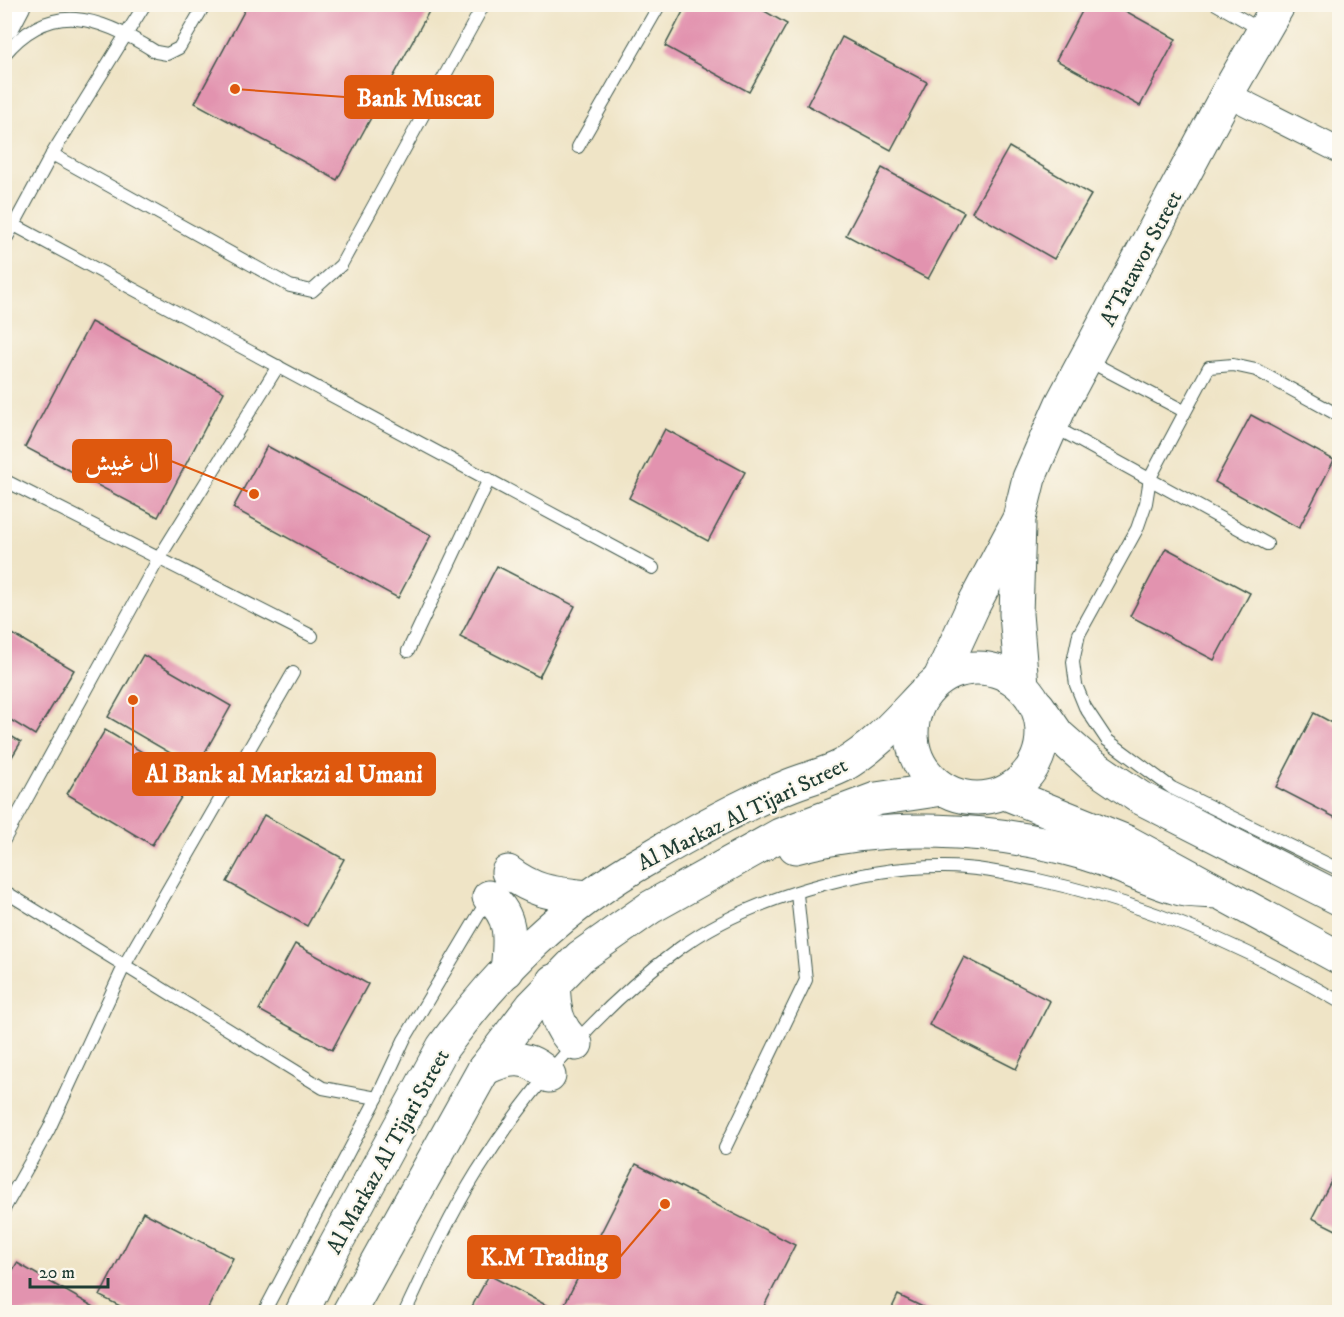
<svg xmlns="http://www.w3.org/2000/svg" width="1344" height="1317" viewBox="0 0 1344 1317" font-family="'IM FELL DW Pica',Amiri,serif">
<rect width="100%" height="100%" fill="#fbf7ec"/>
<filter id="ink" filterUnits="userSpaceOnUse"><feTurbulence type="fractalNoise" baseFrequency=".0167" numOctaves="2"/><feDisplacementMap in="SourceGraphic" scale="12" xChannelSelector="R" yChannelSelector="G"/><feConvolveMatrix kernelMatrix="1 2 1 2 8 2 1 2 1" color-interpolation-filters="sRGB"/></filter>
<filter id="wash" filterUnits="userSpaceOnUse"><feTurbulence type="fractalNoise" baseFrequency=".008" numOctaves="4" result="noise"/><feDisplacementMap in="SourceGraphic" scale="24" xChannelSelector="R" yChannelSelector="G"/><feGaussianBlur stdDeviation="1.35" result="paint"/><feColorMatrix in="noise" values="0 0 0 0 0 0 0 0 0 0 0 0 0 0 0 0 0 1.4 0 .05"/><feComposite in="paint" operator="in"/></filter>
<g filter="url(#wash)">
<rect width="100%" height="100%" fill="#efe4c6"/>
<g id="blocks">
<g fill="#e293af">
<path d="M 248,4 L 433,4 L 337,180 L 195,103 Z"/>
<path d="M 687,4 L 752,4 L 787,24 L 749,92 L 665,46 Z"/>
<path d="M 1086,4 L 1113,4 L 1176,39 L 1140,106 L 1056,60 Z"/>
<path d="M 842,37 L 927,82 L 891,150 L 807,105 Z"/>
<path d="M 1009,147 L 1091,195 L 1054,259 L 972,212 Z"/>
<path d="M 882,168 L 964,212 L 928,279 L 846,235 Z"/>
<path d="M 91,322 L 224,392 L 158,517 L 25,447 Z"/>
<path d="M 1251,415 L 1334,460 L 1299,528 L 1215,482 Z"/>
<path d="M 665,429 L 745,472 L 708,541 L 629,498 Z"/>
<path d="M 267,446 L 431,535 L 398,598 L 233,508 Z"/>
<path d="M 1166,548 L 1250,593 L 1214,660 L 1130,616 Z"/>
<path d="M 497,566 L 575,606 L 539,677 L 460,637 Z"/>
<path d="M 4,629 L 74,670 L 35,735 L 4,716 Z"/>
<path d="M 143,655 L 231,706 L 196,768 L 108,717 Z"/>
<path d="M 1314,713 L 1340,727 L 1340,820 L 1276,787 Z"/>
<path d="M 105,730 L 191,781 L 152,845 L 67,794 Z"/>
<path d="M 4,732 L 21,742 L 4,770 Z"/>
<path d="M 264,815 L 344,859 L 307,926 L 227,882 Z"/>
<path d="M 295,944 L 368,984 L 332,1050 L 259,1010 Z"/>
<path d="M 964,957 L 1050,1001 L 1016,1069 L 929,1025 Z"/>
<path d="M 636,1164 L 795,1245 L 761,1312 L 561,1311 Z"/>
<path d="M 1340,1164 L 1340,1232 L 1312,1218 Z"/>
<path d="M 143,1212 L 233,1258 L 206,1312 L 132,1312 L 100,1296 Z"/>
<path d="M 17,1263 L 103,1312 L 4,1312 L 4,1285 Z"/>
<path d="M 489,1275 L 559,1312 L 469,1312 Z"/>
<path d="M 898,1295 L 933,1312 L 890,1312 Z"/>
</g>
</g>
</g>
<g filter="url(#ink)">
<use href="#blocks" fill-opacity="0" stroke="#3e564a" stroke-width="1.5"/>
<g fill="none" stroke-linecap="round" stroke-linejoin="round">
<g stroke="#3e564a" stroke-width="14">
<g id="lane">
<path d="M 1216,4 L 1263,31"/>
<path d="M 4,55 C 50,0 98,15 156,52 L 167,54 L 179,48 L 205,4"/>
<path d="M 578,147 L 660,4"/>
<path d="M 52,154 L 290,286 L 312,291 L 341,265 L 484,4"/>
<path d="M 14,225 L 653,568"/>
<path d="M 4,243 L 52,154 L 145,4"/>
<path d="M 1087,360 L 1184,411"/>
<path d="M 1340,416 L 1256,370 L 1233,365 L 1209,367 L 1150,478 L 1146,503 L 1137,529 L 1079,634 L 1073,662 L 1076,685 L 1085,707 L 1107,740 L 1172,788 L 1340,870"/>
<path d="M 1053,426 L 1267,544"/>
<path d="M 4,480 L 312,636"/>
<path d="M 408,651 L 489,479"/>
<path d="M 4,840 L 159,558 L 278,366"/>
<path d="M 4,891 L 323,1088 L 377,1098"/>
<path d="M 725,1148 L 806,980 L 797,894"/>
<path d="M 4,1209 L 49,1129 L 125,964 L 293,673"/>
<path d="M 264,1312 L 377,1098 L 404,1040 L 488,899"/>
<path d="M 405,1312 C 427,1265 449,1217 477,1172 C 529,1089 600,1006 680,948 C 747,899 863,866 945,867 C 976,867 1008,874 1038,880 C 1145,903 1245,946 1340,1002"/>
</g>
</g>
<g stroke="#3e564a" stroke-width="26">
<path id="street" d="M 1227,94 L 1340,151"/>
</g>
<g stroke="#3e564a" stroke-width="35">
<g id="secondary">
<path d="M 4,23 L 14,4"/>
<path d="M 1019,525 L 1016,614 L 1022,685"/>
<circle cx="977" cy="733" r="65"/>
<path d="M 940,678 L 974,604 L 1019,519 L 1029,478 L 1061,405 L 1227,94 L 1279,4"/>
<path d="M 1038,706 L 1058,735 L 1092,765 L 1139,797 L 1340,899"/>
<path d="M 1005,793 L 1127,842 L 1340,958"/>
<path d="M 795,847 C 886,823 992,827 1083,853 C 1115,862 1145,879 1177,888 C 1189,892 1205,891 1218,892"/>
<path d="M 508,872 C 536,893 553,893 587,897"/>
<path d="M 489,897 C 514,917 510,941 507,971"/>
<path d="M 553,981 C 554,1007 555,1026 576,1044"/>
<path d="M 484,1069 C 508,1057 529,1054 549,1076"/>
<path d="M 302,1312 L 333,1249 L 443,1047 C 500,969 564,906 649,858 C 693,832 739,806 786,787 C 805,779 824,775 842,766 C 874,748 898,720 923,694"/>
<path d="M 349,1312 L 484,1069 L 532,1006 L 580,957 L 651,907 L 780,835 L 876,799 L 943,789"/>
</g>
</g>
<use href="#lane" stroke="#fff" stroke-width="12"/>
<use href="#street" stroke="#fff" stroke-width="24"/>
<use href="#secondary" stroke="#fff" stroke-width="33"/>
</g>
</g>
<g text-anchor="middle" stroke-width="4.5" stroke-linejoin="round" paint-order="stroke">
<g font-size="22" fill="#1f3d34" stroke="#fbf7ec">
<text transform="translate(1140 258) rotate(-62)" y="8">A'Tatawor Street</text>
<text transform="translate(742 813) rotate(-26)" y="8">Al Markaz Al Tijari Street</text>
<text transform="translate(387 1151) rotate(-61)" y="8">Al Markaz Al Tijari Street</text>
</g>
</g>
<path fill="none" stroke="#de580e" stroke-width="2" d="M235 89L345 97M254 494L171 461M133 700L133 774M665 1204L620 1257"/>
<g fill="#de580e" stroke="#fbf7ec" stroke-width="2">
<circle cx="235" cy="89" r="6"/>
<circle cx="254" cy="494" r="6"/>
<circle cx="133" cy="700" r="6"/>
<circle cx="665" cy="1204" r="6"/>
</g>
<g fill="#de580e" stroke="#de580e" stroke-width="2">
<rect x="345" y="76" width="148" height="42" rx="6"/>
<rect x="73" y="440" width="98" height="42" rx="6"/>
<rect x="133" y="753" width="302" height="42" rx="6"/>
<rect x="468" y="1236" width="152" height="42" rx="6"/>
</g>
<g font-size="24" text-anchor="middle" font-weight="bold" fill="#fff">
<text x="419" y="106">Bank Muscat</text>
<text x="122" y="470">ال غبيش</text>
<text x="284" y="782">Al Bank al Markazi al Umani</text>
<text x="544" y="1265">K.M Trading</text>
</g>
<rect width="1344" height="1317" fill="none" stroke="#fbf7ec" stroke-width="24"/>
<path d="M30 1278v9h78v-9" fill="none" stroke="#1f3d34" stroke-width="3"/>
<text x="39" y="1278" font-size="18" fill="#1f3d34" stroke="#fbf7ec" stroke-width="4.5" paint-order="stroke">20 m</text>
</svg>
